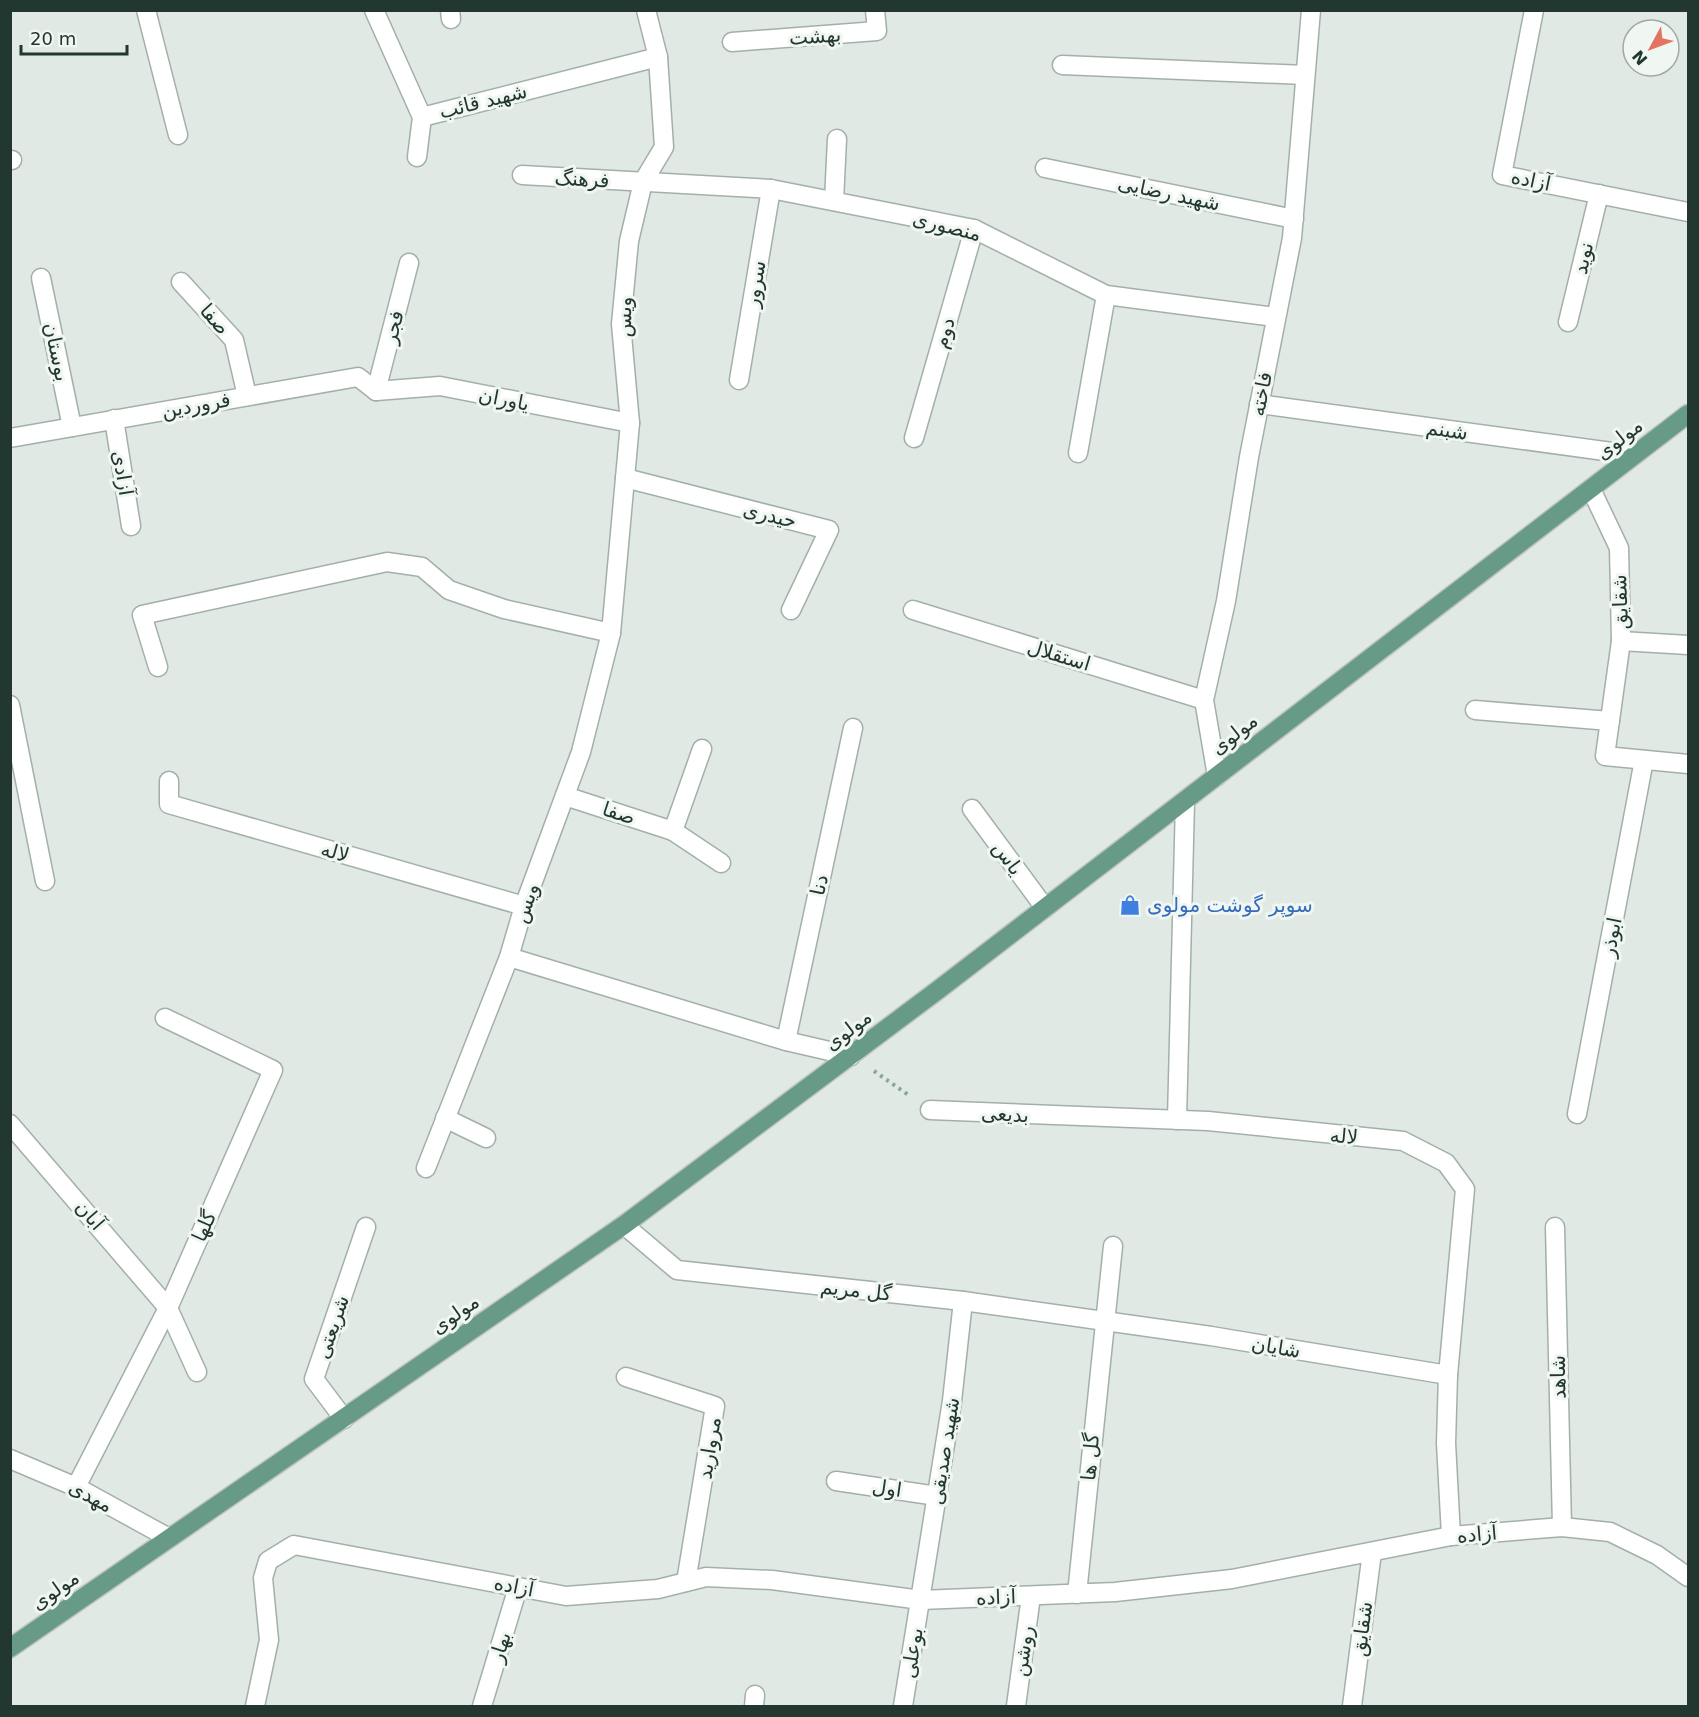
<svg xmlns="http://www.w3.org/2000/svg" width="1699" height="1717" viewBox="0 0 1699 1717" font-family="'DejaVu Sans',Vazirmatn,sans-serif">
<rect width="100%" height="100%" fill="#e0e9e4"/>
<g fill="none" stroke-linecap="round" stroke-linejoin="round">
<g stroke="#a3b0aa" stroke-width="21">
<g id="minor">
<path d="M 146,10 L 178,135"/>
<path d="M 374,10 L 422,117 L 658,57"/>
<path d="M 450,10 L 451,19"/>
<path d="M 1534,10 L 1502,175 L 1688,212"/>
<path d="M 732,42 L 877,31 L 875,10"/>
<path d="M 1062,65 L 1305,75"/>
<path d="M 417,157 L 422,117"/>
<path d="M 10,160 L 12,160"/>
<path d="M 1045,168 L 1294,219"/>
<path d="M 522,175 L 771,189 L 974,229 L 1106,295 L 1275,317"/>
<path d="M 834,201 L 837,139"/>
<path d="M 41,278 L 72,427"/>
<path d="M 181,282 L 234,340 L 247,396"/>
<path d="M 1568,322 L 1599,194"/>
<path d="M 739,380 L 771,189"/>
<path d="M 376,391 L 440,386 L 630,423"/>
<path d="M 376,391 L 409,263"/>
<path d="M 1259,404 L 1634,455"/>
<path d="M 114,419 L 131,526"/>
<path d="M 10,438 L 358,377 L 376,391"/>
<path d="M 914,438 L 974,229"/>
<path d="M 1078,453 L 1106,295"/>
<path d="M 625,478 L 829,530 L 791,610"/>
<path d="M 1591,489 L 1619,548 L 1621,641 L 1605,756 L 1688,764"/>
<path d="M 913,610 L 1204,700"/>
<path d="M 1621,641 L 1688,645"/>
<path d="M 158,667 L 142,615 L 387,562 L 422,567 L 449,590 L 504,609 L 611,633"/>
<path d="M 10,705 L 45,881"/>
<path d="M 1475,710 L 1610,721"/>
<path d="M 1217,776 L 1204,700 L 1226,601 L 1249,457 L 1292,238 L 1311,10"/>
<path d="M 169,781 L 169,804 L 524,906"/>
<path d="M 565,796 L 673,831 L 702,749"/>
<path d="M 972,809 L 1045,908"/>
<path d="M 673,831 L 721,863"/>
<path d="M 509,957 L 786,1041 L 851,1056"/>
<path d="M 786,1041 L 853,728"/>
<path d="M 930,1110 L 1208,1121 L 1403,1141 L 1446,1163 L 1465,1189 L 1448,1375 L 1446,1443 L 1451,1536"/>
<path d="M 1577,1114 L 1644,760"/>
<path d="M 445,1118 L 486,1138"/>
<path d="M 1177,1120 L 1185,801"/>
<path d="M 10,1124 L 168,1308 L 197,1372"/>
<path d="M 426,1168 L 509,957 L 524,906 L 581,752 L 611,633 L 630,423 L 621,324 L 629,241 L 643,182 L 664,147 L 658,57 L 646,10"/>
<path d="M 624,1225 L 677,1270 L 963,1301 L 1211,1336 L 1448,1375"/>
<path d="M 1555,1227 L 1562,1527"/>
<path d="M 626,1377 L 715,1406 L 686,1582"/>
<path d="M 344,1419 L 314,1379 L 366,1227"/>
<path d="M 10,1459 L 76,1487 L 169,1538"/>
<path d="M 836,1481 L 937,1496"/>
<path d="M 76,1487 L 168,1308 L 273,1070 L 165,1018"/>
<path d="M 1077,1594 L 1113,1246"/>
<path d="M 255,1706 L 269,1640 L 263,1578 L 268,1561 L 294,1545 L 566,1596 L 658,1589 L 706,1577 L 772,1580 L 921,1600 L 1115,1592 L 1232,1579 L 1451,1536 L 1562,1527 L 1610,1532 L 1657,1555 L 1688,1577"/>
<path d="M 482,1706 L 518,1587"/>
<path d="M 754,1706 L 755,1695"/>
<path d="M 903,1706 L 952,1401 L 963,1301"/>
<path d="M 1016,1706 L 1031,1596"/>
<path d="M 1352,1706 L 1372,1552"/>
</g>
</g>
<g stroke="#bdc3c1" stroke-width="21">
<path id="major" d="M 10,1648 L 624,1225 L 938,990 L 1688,414"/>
</g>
<path stroke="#83aa99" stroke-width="4" stroke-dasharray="3 4.5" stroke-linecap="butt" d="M 874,1071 L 910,1096"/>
<use href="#minor" stroke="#fff" stroke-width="18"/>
<use href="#major" stroke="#689a88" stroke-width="18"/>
</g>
<defs>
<g id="shop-bare" transform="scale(1.62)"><path d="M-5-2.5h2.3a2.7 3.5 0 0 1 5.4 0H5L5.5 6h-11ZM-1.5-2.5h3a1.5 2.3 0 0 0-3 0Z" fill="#3f7fe0" stroke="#f0f6f2" stroke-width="2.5" paint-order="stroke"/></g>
</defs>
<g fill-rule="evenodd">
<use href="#shop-bare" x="1130" y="905"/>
</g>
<g text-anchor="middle" stroke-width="6" stroke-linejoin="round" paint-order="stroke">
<g font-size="20" fill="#22372f" stroke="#f0f6f2">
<text transform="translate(815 36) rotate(-4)" y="7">بهشت</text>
<text transform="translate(483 101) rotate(-14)" y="7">شهید قائب</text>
<text transform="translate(582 179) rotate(3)" y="7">فرهنگ</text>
<text transform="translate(1531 180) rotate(12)" y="7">آزاده</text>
<text transform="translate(1169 193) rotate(12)" y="7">شهید رضایی</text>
<text transform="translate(947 226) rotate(14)" y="7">منصوری</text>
<text transform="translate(1583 258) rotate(-77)" y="7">نوید</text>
<text transform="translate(755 284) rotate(-81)" y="7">سرور</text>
<text transform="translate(624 317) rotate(-89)" y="7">ویس</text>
<text transform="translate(215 319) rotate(48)" y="7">صفا</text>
<text transform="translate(393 327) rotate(-76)" y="7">فجر</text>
<text transform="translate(944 333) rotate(-74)" y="7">دوم</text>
<text transform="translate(57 352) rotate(78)" y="7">بوستان</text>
<text transform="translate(1261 394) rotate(-79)" y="7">فاخته</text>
<text transform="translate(504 399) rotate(11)" y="7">یاوران</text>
<text transform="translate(196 405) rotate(-10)" y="7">فروردین</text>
<text transform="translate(1447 430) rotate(8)" y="7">شبنم</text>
<text transform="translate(1619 439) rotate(-38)" y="7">مولوی</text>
<text transform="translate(123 473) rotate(81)" y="7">آزادی</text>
<text transform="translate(770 515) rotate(14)" y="7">حیدری</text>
<text transform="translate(1620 602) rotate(-92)" y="7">شقایق</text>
<text transform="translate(1059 655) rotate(17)" y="7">استقلال</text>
<text transform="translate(1234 734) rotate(-38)" y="7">مولوی</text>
<text transform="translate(619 813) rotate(18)" y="7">صفا</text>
<text transform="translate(335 852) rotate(16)" y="7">لاله</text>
<text transform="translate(1008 858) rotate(54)" y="7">یاس</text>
<text transform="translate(819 885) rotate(-78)" y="7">دنا</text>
<text transform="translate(526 903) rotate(-71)" y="7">ویس</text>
<text transform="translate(1611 937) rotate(-79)" y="7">ابوذر</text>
<text transform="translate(848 1030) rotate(-37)" y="7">مولوی</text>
<text transform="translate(1005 1114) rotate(3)" y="7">بدیعی</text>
<text transform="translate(1344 1136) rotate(5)" y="7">لاله</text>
<text transform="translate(90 1215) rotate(49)" y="7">آبان</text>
<text transform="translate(204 1226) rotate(-66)" y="7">گلها</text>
<text transform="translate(856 1290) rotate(6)" y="7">گل مریم</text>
<text transform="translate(455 1314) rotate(-35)" y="7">مولوی</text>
<text transform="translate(332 1327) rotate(-71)" y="7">شریعتی</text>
<text transform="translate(1276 1347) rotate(9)" y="7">شایان</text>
<text transform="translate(1558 1377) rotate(-91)" y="7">شاهد</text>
<text transform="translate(709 1448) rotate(-81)" y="7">مروارید</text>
<text transform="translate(944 1451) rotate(-81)" y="7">شهید صدیقی</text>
<text transform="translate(1090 1457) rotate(-85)" y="7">گل ها</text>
<text transform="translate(887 1488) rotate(8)" y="7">اول</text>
<text transform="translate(91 1496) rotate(28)" y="7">مهدی</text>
<text transform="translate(1477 1534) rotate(-5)" y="7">آزاده</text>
<text transform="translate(514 1586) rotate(11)" y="7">آزاده</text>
<text transform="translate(55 1590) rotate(-35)" y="7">مولوی</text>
<text transform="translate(996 1597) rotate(-2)" y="7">آزاده</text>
<text transform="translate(1362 1629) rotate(-83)" y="7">شقایق</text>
<text transform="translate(500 1647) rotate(-73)" y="7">بهار</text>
<text transform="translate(1023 1651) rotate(-82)" y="7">روشن</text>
<text transform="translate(912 1653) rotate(-81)" y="7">بوعلی</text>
</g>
<g font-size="20" fill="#366cbe" stroke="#f0f6f2" text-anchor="start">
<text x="1147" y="912">سوپر گوشت مولوی</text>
</g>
</g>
<rect width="1699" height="1717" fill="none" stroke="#22372f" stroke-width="24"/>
<g transform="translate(1651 48) rotate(229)"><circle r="28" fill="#f0f6f2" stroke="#9eaaa4" stroke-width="1.5"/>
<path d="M0-4.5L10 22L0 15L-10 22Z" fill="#e47363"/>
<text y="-9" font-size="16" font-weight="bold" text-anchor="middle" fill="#22372f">N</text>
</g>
<path d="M21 45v9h106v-9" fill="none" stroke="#22372f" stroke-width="3"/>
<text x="30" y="45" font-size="18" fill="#22372f" stroke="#f0f6f2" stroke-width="4.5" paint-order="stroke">20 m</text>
</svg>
